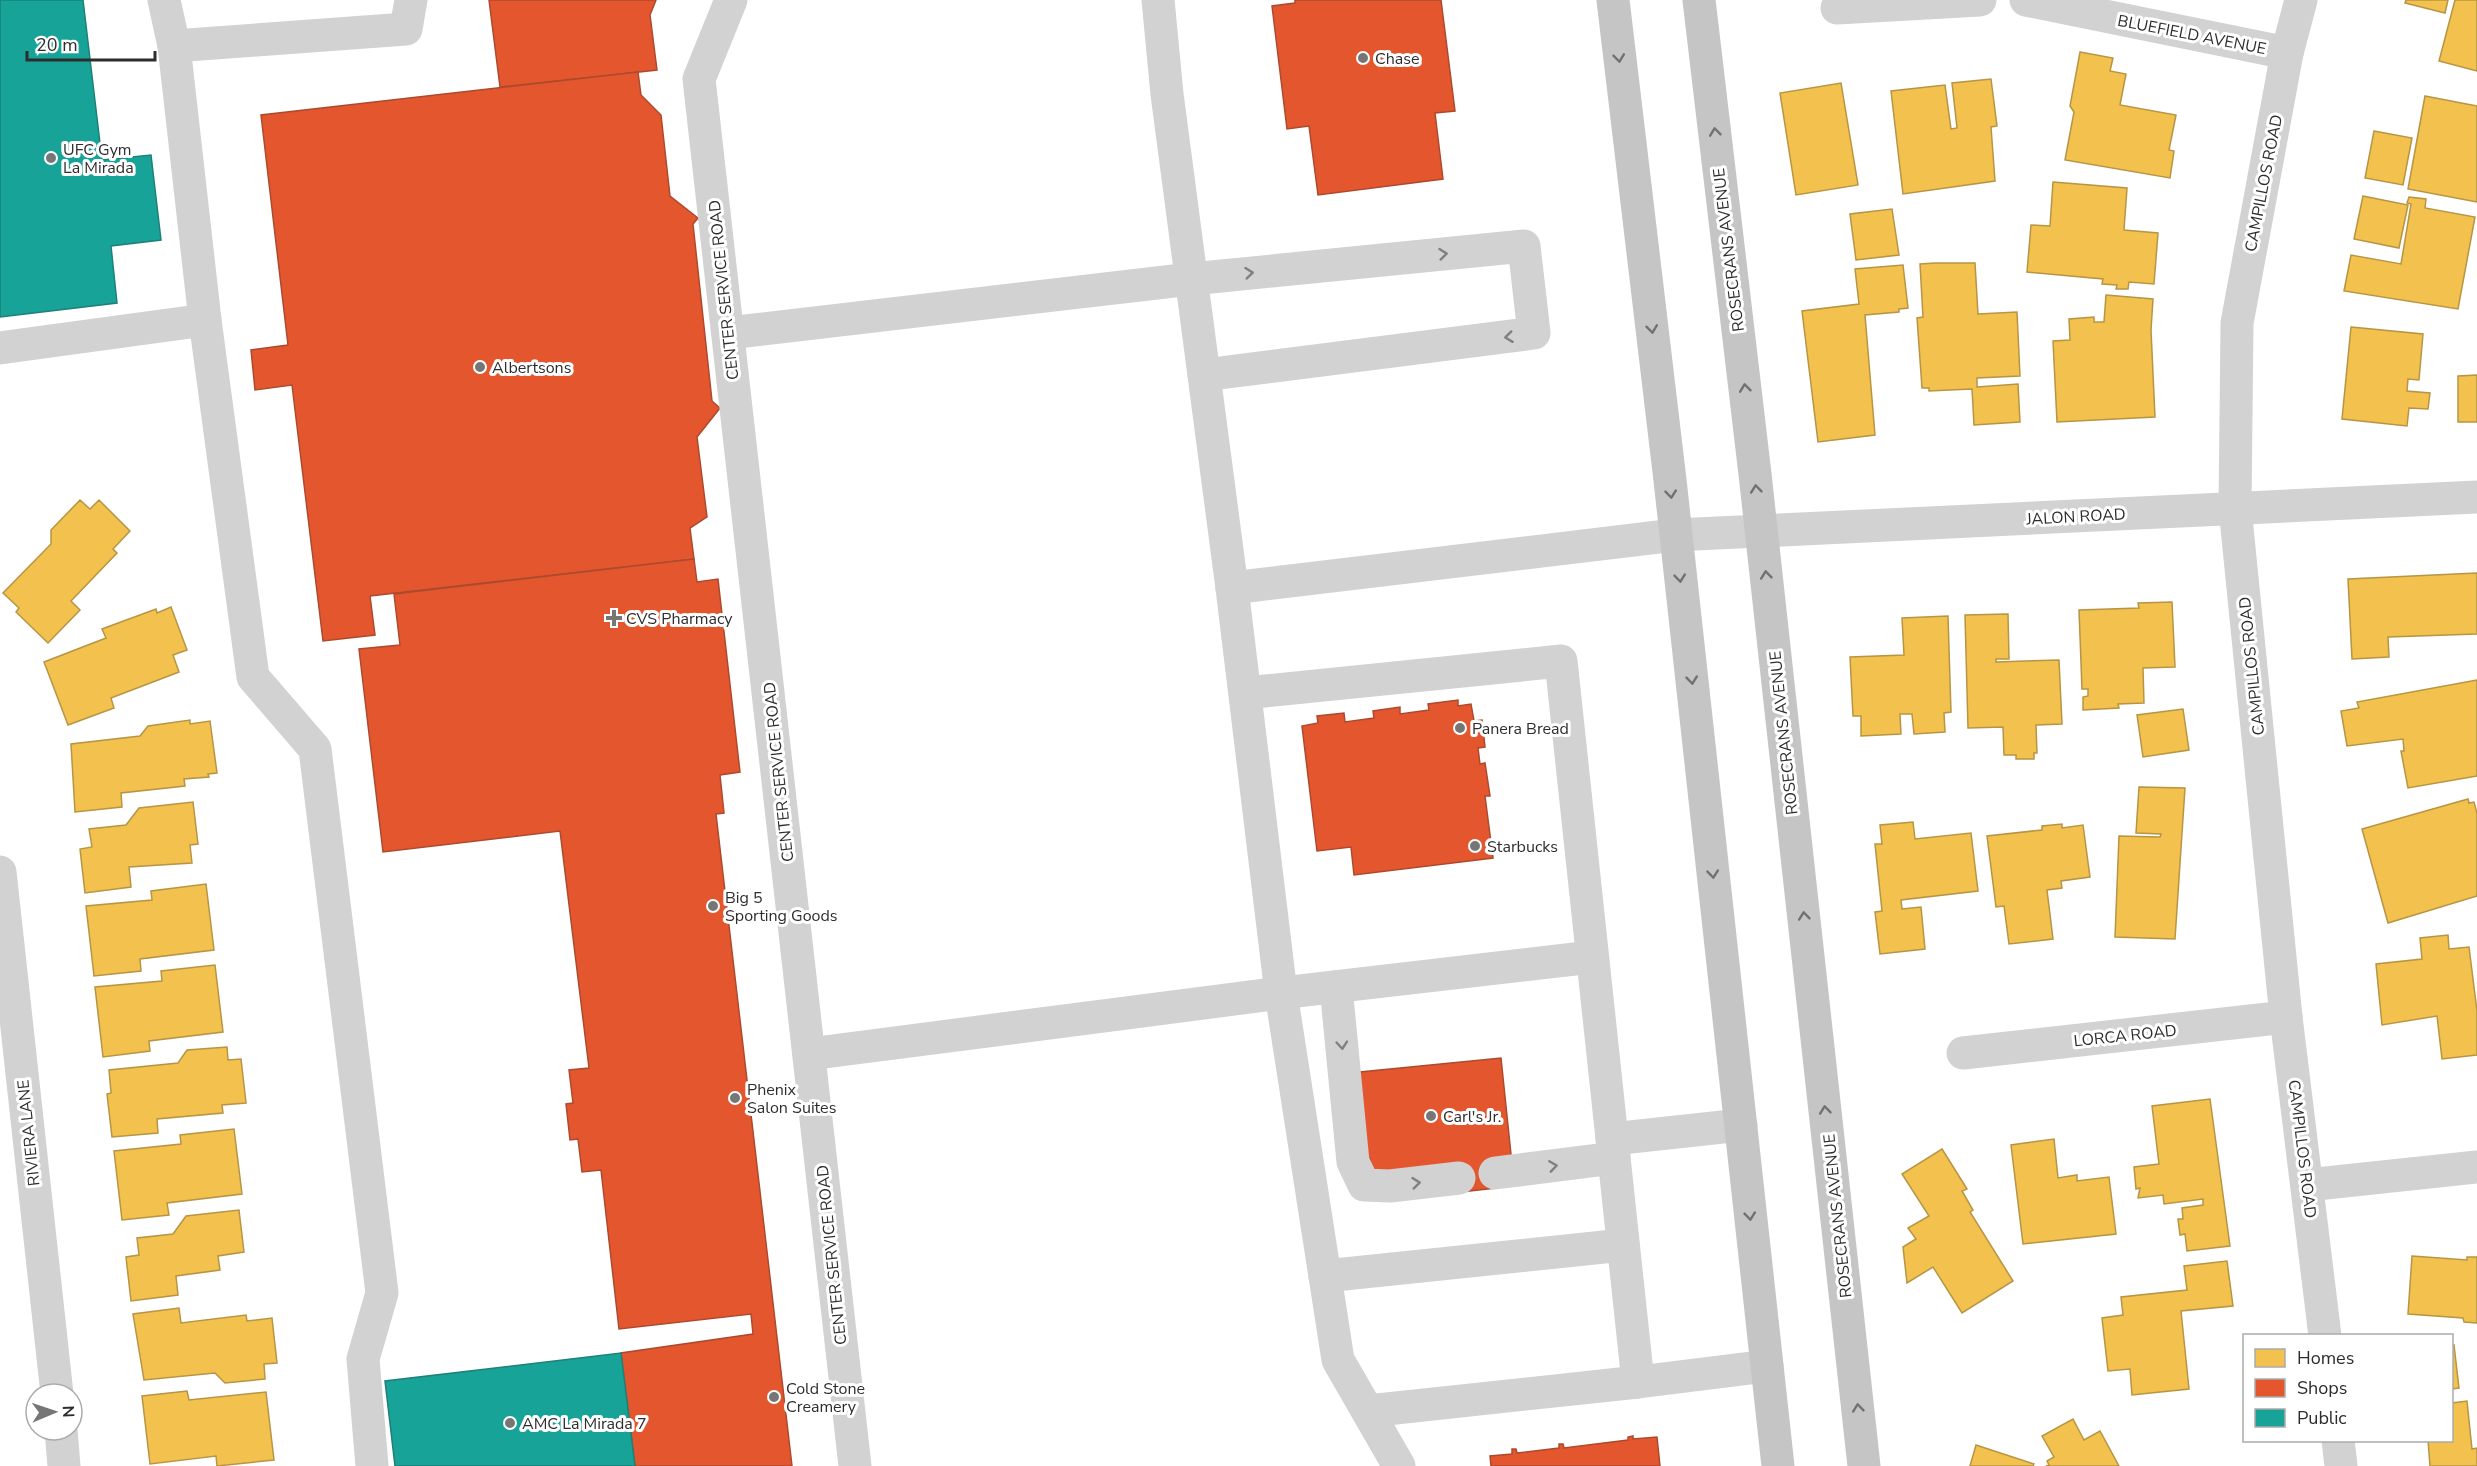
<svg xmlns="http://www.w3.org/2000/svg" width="2477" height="1466" viewBox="0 0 2477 1466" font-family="'Nunito Sans',sans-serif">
<rect width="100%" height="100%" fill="#fff"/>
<g fill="#f2c14e" stroke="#b79544" stroke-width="1.5">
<path d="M 2406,0 L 2448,0 L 2445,13 L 2405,3 Z"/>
<path d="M 2455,0 L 2477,0 L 2477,71 L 2439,61 Z"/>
<path d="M 2080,52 L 2113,58 L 2110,71 L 2126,74 L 2120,105 L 2176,115 L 2169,150 L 2174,151 L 2170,178 L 2065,160 L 2074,112 L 2070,106 Z"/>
<path d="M 1991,79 L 1997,126 L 1991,127 L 1995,181 L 1903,194 L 1891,91 L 1945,85 L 1951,129 L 1957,128 L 1952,83 Z"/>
<path d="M 1841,83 L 1858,185 L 1796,195 L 1780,93 Z"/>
<path d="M 2425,96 L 2477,106 L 2477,202 L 2408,189 Z"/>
<path d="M 2374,131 L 2412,138 L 2403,185 L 2365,178 Z"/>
<path d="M 2053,182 L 2127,188 L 2124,230 L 2158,233 L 2154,284 L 2129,282 L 2128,289 L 2116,289 L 2117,285 L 2102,284 L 2103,279 L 2027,272 L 2031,225 L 2050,226 Z"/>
<path d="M 2363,196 L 2408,205 L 2399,248 L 2354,239 Z"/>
<path d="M 2409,197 L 2426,199 L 2425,208 L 2475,217 L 2458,309 L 2344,291 L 2351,255 L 2401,264 L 2411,204 L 2407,203 Z"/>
<path d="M 1892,209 L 1899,255 L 1856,260 L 1850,214 Z"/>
<path d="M 1935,263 L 1975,263 L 1978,314 L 2017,312 L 2020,376 L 1977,378 L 1977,387 L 2018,384 L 2020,422 L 1974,425 L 1972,389 L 1929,391 L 1929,388 L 1922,388 L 1917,318 L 1923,317 L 1920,264 Z"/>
<path d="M 1903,265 L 1908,308 L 1899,309 L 1899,312 L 1865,315 L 1875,435 L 1818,442 L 1802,311 L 1859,304 L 1855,269 Z"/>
<path d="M 2106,295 L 2153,299 L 2151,330 L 2155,417 L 2057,422 L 2053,341 L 2070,340 L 2069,319 L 2094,317 L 2094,322 L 2104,322 Z"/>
<path d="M 2351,327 L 2423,334 L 2419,380 L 2408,379 L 2407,391 L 2430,393 L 2428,409 L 2409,408 L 2407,426 L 2342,419 Z"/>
<path d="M 2477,375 L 2477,422 L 2458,422 L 2458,376 Z"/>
<path d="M 80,500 L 90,509 L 99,500 L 130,531 L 113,549 L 117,553 L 71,601 L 80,610 L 48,643 L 16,612 L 19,608 L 3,593 L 51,544 L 51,530 Z"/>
<path d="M 2477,573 L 2477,634 L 2388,637 L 2389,657 L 2352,659 L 2348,579 Z"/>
<path d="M 2172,602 L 2175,667 L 2143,668 L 2144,703 L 2118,704 L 2119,708 L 2083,710 L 2083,697 L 2088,696 L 2088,689 L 2082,689 L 2079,610 L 2139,608 L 2138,603 Z"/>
<path d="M 171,607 L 187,650 L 173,655 L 179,672 L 111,698 L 114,708 L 68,725 L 44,662 L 106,638 L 102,629 L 156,609 L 157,613 Z"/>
<path d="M 2008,614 L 2009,659 L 1996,659 L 1996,662 L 2059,660 L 2062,724 L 2036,725 L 2037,753 L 2034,753 L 2034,759 L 2016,759 L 2016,755 L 2004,755 L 2003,727 L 1968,728 L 1965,615 Z"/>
<path d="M 1948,616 L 1951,712 L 1944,713 L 1945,732 L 1914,734 L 1912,714 L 1900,714 L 1901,734 L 1861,736 L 1861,716 L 1853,716 L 1850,657 L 1904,655 L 1902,618 Z"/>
<path d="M 2477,680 L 2477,776 L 2408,788 L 2401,751 L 2404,751 L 2403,739 L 2347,746 L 2341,711 L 2359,708 L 2357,702 Z"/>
<path d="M 2183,709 L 2189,750 L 2143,757 L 2137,715 Z"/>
<path d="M 190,720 L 190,724 L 210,721 L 217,773 L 208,774 L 209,777 L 184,779 L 185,786 L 121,793 L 122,807 L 75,812 L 71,744 L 140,736 L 148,726 Z"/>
<path d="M 2139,787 L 2185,788 L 2175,939 L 2115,937 L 2119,836 L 2160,837 L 2161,834 L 2136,833 Z"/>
<path d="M 2468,799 L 2469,803 L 2474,802 L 2477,813 L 2477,896 L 2388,923 L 2362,829 Z"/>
<path d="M 193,802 L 198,844 L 190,845 L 192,863 L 129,867 L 131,887 L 85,893 L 80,849 L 92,847 L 89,829 L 126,825 L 139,808 Z"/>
<path d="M 1913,822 L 1915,839 L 1971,833 L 1978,891 L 1901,900 L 1902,909 L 1921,907 L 1925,949 L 1880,954 L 1875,912 L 1882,911 L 1875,844 L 1882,844 L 1880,825 Z"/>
<path d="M 2062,824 L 2062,828 L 2083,825 L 2090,877 L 2061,881 L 2062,888 L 2047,890 L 2053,939 L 2009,944 L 2004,906 L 1996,907 L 1987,836 L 2042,830 L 2042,826 Z"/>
<path d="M 206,884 L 214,950 L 140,959 L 141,971 L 94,976 L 86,906 L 152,900 L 151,891 Z"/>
<path d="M 2448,935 L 2449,949 L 2469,947 L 2477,1011 L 2477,1055 L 2442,1059 L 2437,1016 L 2382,1025 L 2376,964 L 2422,959 L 2420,938 Z"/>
<path d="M 215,965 L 223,1032 L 149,1041 L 150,1051 L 103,1057 L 95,987 L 162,981 L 161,971 Z"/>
<path d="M 227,1047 L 228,1060 L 241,1059 L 246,1103 L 222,1105 L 223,1113 L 157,1119 L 158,1133 L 112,1137 L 107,1094 L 111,1093 L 109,1070 L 178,1063 L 187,1050 Z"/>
<path d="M 2210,1099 L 2230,1246 L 2187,1251 L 2185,1234 L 2180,1235 L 2178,1219 L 2183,1219 L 2182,1208 L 2203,1205 L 2203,1199 L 2164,1204 L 2163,1195 L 2138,1198 L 2140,1188 L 2136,1189 L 2134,1167 L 2159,1164 L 2152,1106 Z"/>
<path d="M 234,1129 L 242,1194 L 167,1203 L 169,1215 L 122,1220 L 114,1151 L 181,1144 L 180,1135 Z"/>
<path d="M 2054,1139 L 2058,1178 L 2077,1175 L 2077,1181 L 2109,1177 L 2116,1234 L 2023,1244 L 2011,1145 Z"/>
<path d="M 1942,1149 L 1967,1189 L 1962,1191 L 1973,1210 L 1970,1212 L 2013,1281 L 1962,1313 L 1933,1267 L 1907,1283 L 1903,1247 L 1916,1239 L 1908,1228 L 1929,1216 L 1902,1174 Z"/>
<path d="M 239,1210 L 244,1252 L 218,1256 L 220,1270 L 176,1276 L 178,1295 L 131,1301 L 126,1257 L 139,1255 L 137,1238 L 173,1234 L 186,1216 Z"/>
<path d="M 2412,1256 L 2467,1260 L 2467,1257 L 2477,1257 L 2477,1323 L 2464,1322 L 2463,1318 L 2408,1314 Z"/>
<path d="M 2227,1261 L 2233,1306 L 2181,1311 L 2189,1389 L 2132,1395 L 2130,1369 L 2108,1371 L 2102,1318 L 2123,1315 L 2121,1297 L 2187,1290 L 2184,1266 Z"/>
<path d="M 179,1308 L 181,1323 L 246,1315 L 247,1321 L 272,1318 L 277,1363 L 264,1364 L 265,1379 L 225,1383 L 215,1373 L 144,1380 L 133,1314 Z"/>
<path d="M 2454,1345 L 2459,1388 L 2452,1389 L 2452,1346 Z"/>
<path d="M 187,1391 L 189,1400 L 266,1392 L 274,1460 L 217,1466 L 216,1456 L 150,1464 L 142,1396 Z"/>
<path d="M 2467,1401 L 2472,1449 L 2477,1448 L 2477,1466 L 2430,1466 L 2428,1440 L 2452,1440 L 2452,1403 Z"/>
<path d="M 2073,1419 L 2084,1440 L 2100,1431 L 2119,1466 L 2046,1466 L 2049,1465 L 2047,1461 L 2054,1457 L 2042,1436 Z"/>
<path d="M 1976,1445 L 2034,1464 L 2033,1466 L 1970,1466 Z"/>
</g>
<g fill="#e4572e" stroke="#ad4a2e" stroke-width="1.5">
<path d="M 489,0 L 656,0 L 650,15 L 657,70 L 500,87 Z"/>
<path d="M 1295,0 L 1441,0 L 1455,111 L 1435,113 L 1443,179 L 1318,195 L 1309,126 L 1287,129 L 1272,6 L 1295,3 Z"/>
<path d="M 638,72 L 641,95 L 661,115 L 670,196 L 698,218 L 693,224 L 712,401 L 720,408 L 697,437 L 707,517 L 690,528 L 694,559 L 370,596 L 375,635 L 323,641 L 292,385 L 255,390 L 251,350 L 288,345 L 261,115 Z"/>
<path d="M 694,559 L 697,582 L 718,579 L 740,772 L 720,775 L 724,813 L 716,814 L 792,1466 L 635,1466 L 621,1353 L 753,1334 L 751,1314 L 619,1329 L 601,1170 L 582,1172 L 578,1139 L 570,1140 L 566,1104 L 573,1103 L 569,1070 L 589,1068 L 560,831 L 383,852 L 359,649 L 400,645 L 394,594 Z"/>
<path d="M 1458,700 L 1458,706 L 1471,704 L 1474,721 L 1482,720 L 1485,747 L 1478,748 L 1480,764 L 1485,763 L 1490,796 L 1485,796 L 1493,858 L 1354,875 L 1351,847 L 1317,851 L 1302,726 L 1318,723 L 1317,716 L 1344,713 L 1345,722 L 1374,718 L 1373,711 L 1400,707 L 1400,714 L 1429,710 L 1428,704 Z"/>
<path d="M 1501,1058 L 1512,1164 L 1496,1188 L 1461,1192 L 1372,1175 L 1370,1159 L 1359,1159 L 1350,1073 Z"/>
<path d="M 1633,1436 L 1633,1439 L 1657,1437 L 1660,1466 L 1491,1466 L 1490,1456 L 1512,1454 L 1512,1449 L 1516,1449 L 1517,1453 L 1559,1448 L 1559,1444 L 1563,1444 L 1564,1448 L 1628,1440 L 1628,1437 Z"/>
</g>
<g fill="#17a398" stroke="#1e8078" stroke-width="1.5">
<path d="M 0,0 L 83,0 L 102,160 L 151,155 L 161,240 L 111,246 L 117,303 L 0,317 Z"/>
<path d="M 621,1353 L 635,1466 L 395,1466 L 385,1381 Z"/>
</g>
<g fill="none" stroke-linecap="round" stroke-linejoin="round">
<g stroke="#d2d2d2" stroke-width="33">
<path d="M 164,0 L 174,46 L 205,320 L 253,677 L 315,749 L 382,1293 L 363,1359 L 372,1466"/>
<path d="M 731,0 L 699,79 L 855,1466"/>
<path d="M 1158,0 L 1167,94 L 1232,588 L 1281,993 L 1338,1360 L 1399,1466"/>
<path d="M 2026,0 L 2287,53"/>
<path d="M 2301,0 L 2287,53 L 2237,323 L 2235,508 L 2286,1017 L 2325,1336"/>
<path d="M 1837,8 L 1980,0"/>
<path d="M 174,46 L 406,29 L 411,0"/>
<path d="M 728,333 L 1191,279 L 1524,246 L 1534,333 L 1204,375"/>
<path d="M 0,348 L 205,320"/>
<path d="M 1232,588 L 1675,535 L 2477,497"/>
<path d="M 1245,693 L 1561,661 L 1638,1382 L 1767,1366"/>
<path d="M 0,872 L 57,1394"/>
<path d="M 1336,987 L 1353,1162 L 1364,1185 L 1390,1186 L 1459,1178"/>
<path d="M 1963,1053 L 2286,1017"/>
<path d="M 809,1054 L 1281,993 L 1592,957"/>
<path d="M 1612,1139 L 1741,1125"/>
<path d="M 1495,1173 L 1614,1158"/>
<path d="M 2307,1185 L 2477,1167"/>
<path d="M 1325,1276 L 1623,1245"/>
<path d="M 1368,1411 L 1638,1382"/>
<path d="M 61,1430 L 64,1466"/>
<path d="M 2338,1440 L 2341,1466"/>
</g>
<g stroke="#c5c5c5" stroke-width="33">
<path d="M 1613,0 L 1670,480 L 1778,1466"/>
<path d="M 1699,0 L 1755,474 L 1864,1466"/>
</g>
</g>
<defs><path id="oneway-chevron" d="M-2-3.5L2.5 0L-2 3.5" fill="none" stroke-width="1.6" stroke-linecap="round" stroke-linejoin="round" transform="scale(1.5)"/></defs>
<g stroke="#717171">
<use href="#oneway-chevron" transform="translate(1619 58) rotate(83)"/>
<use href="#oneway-chevron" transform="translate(1715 132) rotate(-97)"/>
<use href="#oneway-chevron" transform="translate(1652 329) rotate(83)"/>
<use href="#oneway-chevron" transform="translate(1745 388) rotate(-97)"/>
<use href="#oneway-chevron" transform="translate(1756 489) rotate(-96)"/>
<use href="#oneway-chevron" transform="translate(1671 494) rotate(84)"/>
<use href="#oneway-chevron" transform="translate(1766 575) rotate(-96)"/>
<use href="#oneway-chevron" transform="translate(1680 578) rotate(84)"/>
<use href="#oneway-chevron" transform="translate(1692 680) rotate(84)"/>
<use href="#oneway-chevron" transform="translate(1713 874) rotate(84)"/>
<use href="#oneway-chevron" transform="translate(1804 916) rotate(-96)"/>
<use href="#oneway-chevron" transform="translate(1825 1110) rotate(-96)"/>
<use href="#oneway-chevron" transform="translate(1750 1216) rotate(84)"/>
<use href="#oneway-chevron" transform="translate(1858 1408) rotate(-96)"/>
</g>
<g stroke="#808080">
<use href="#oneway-chevron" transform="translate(1443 254) rotate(-6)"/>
<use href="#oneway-chevron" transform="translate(1249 273) rotate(-6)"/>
<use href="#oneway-chevron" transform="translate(1509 337) rotate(173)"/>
<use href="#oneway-chevron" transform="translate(1342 1045) rotate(85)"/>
<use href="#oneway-chevron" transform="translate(1553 1166) rotate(-8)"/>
<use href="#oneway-chevron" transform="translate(1416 1183) rotate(-6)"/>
</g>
<g fill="#767676" stroke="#fff" stroke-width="2">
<circle cx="1363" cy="58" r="6"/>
<circle cx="51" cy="158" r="6"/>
<circle cx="480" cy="367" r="6"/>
<path d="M611 609h6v6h6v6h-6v6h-6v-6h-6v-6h6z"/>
<circle cx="1460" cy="728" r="6"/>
<circle cx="1475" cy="846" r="6"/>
<circle cx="713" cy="906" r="6"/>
<circle cx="735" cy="1098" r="6"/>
<circle cx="1431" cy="1116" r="6"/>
<circle cx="774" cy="1397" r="6"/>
<circle cx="510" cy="1423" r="6"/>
</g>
<g text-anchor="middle" stroke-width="6" stroke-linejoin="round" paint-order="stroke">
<g font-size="16" fill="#2d2d2d" stroke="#fff">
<text transform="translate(2192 34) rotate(11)" y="6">BLUEFIELD AVENUE</text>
<text transform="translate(2263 183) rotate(-79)" y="6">CAMPILLOS ROAD</text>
<text transform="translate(1728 250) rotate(-97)" y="6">ROSECRANS AVENUE</text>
<text transform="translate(723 290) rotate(-96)" y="6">CENTER SERVICE ROAD</text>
<text transform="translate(2076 516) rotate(-3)" y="6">JALON ROAD</text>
<text transform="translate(2251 666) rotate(-96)" y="6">CAMPILLOS ROAD</text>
<text transform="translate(1783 733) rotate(-96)" y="6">ROSECRANS AVENUE</text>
<text transform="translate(778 772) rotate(-96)" y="6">CENTER SERVICE ROAD</text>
<text transform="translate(2125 1035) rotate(-6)" y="6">LORCA ROAD</text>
<text transform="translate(28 1133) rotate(-96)" y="6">RIVIERA LANE</text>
<text transform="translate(2303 1149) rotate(83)" y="6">CAMPILLOS ROAD</text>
<text transform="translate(1837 1216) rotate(-96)" y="6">ROSECRANS AVENUE</text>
<text transform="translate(831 1255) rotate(-96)" y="6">CENTER SERVICE ROAD</text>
</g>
<g font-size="16" fill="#2d2d2d" stroke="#fff" text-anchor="start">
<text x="1375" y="64">Chase</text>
<text x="63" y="155">UFC Gym<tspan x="63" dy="18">La Mirada</tspan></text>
<text x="492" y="373">Albertsons</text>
<text x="626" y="624">CVS Pharmacy</text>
<text x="1472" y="734">Panera Bread</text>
<text x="1487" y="852">Starbucks</text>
<text x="725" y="903">Big 5<tspan x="725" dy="18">Sporting Goods</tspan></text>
<text x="747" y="1095">Phenix<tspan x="747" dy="18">Salon Suites</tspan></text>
<text x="1443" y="1122">Carl's Jr.</text>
<text x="786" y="1394">Cold Stone<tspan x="786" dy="18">Creamery</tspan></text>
<text x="522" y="1429">AMC La Mirada 7</text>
</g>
</g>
<rect x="2243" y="1334" width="210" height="108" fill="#ffffff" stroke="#ababab" stroke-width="1.5"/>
<rect x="2255" y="1349" width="30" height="18" fill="#f2c14e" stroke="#ababab" stroke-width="1.5"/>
<text x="2297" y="1364" font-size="18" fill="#2d2d2d">Homes</text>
<rect x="2255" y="1379" width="30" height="18" fill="#e4572e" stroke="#ababab" stroke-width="1.5"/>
<text x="2297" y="1394" font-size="18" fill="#2d2d2d">Shops</text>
<rect x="2255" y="1409" width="30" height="18" fill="#17a398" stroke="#ababab" stroke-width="1.5"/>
<text x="2297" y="1424" font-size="18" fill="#2d2d2d">Public</text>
<g transform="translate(54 1412) rotate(88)"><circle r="28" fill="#ffffff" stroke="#ababab" stroke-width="1.5"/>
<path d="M0-4.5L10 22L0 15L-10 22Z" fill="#767676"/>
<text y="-9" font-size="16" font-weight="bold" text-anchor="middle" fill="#2d2d2d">N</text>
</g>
<path d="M27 51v9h128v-9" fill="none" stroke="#2d2d2d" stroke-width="3"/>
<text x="36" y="51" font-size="18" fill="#2d2d2d" stroke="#ffffff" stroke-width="4.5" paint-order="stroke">20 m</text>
</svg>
